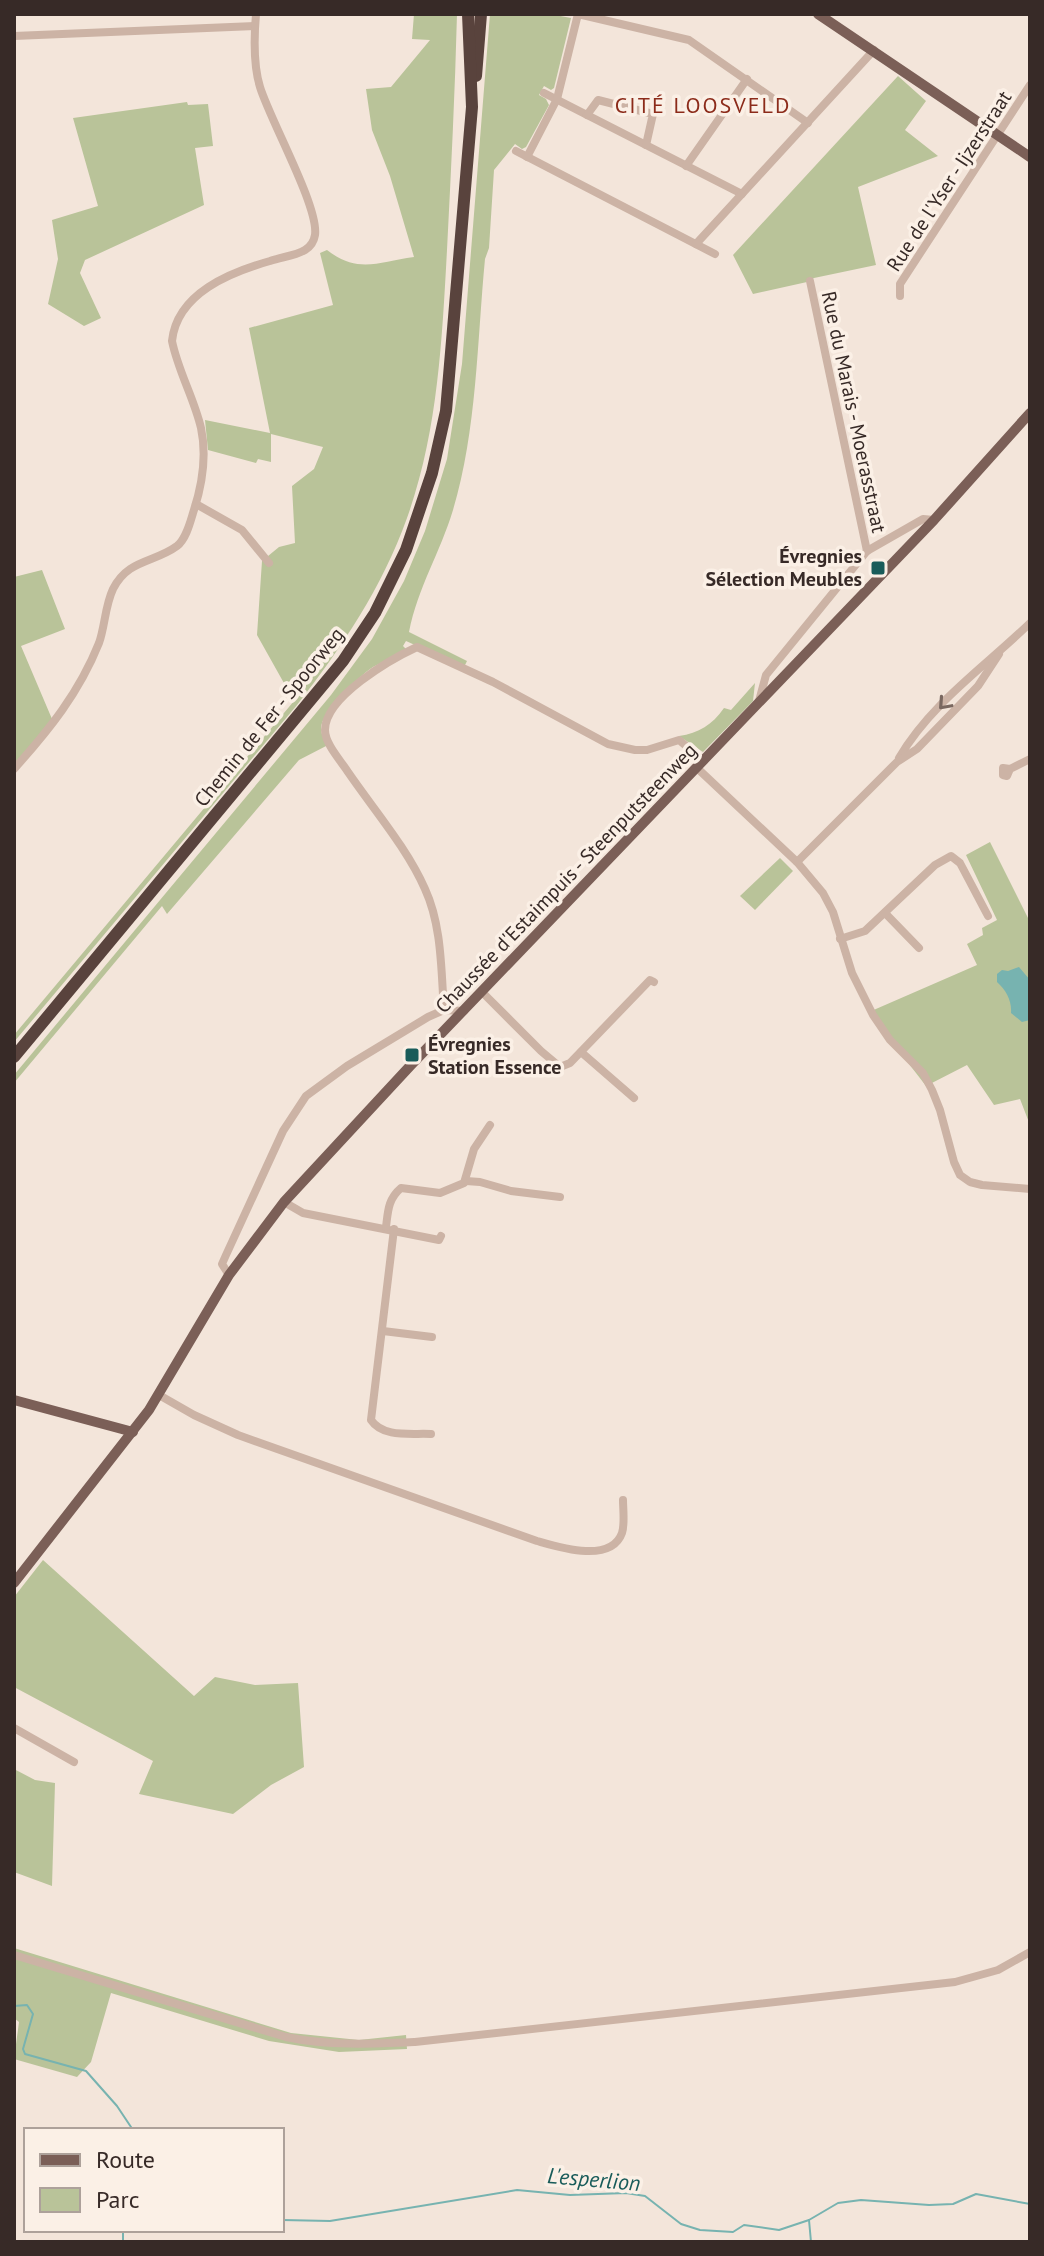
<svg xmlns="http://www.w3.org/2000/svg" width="1044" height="2256" viewBox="0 0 1044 2256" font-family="'PT Sans',sans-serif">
<rect width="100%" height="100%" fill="#f3e5da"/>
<g fill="#b9c399">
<path d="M 414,14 L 457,14 C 455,93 451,171 447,250 C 442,340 438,432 407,518 C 382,588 342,647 297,705 L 14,1042 L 14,1035 L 294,701 L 257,635 L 262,561 L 279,547 L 295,543 L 292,486 L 314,469 L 323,447 L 271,434 L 271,462 L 258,459 L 256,463 L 208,450 L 205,420 L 270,433 L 249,328 L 333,305 L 320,253 L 327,250 C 358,274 378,262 414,257 L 390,176 L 372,130 L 366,89 L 391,87 L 430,40 L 412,39 Z"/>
<path d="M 490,14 L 550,14 L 571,18 L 554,88 L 551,90 L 544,86 L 539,95 L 546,99 L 549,105 L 526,147 L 522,149 L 515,144 L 494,170 L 489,248 L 485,259 C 477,342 477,430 453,510 C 440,553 418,587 409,632 L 467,661 L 464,667 L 406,641 L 403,646 L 407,650 C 395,656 384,661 373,667 C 359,676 321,713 321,728 C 321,735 325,740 328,745 L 299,760 L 167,914 L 162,906 L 14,1083 L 14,1075 L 331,695 L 372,639 L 404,581 L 425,531 L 447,459 L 462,364 Z"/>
<path d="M 898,76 L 926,101 L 905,130 L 938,156 L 858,187 L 876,265 L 814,278 L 807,282 L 753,294 L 733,255 Z"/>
<path d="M 187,102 L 188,105 L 208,104 L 213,146 L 195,148 L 204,205 L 85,260 L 80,273 L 101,318 L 84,326 L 48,304 L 58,259 L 52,220 L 98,206 L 73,118 Z"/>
<path d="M 42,570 L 65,629 L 21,646 L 52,719 L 14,766 L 14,577 Z"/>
<path d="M 755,683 L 753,701 L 703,752 L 679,736 C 699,733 712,725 724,708 L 731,710 Z"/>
<path d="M 990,842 L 1030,922 L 1030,1125 L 1020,1099 L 994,1105 L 967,1065 L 926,1086 L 869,1012 L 977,965 L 967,944 L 983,935 L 982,928 L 997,920 L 966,855 Z"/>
<path d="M 780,858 L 793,871 L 755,910 L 740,896 Z"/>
<path d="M 43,1560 L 194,1696 L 215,1677 L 255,1685 L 298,1683 L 304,1767 L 271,1785 L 233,1814 L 139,1794 L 153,1761 L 14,1687 L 14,1597 Z"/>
<path d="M 14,1769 L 35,1780 L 55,1783 L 52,1886 L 14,1872 Z"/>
<path d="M 14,1948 L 291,2033 L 359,2040 L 406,2035 L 407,2049 L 339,2052 L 269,2041 L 111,1993 L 91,2062 L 77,2077 L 14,2059 L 19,2022 L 14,2018 Z"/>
</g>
<path fill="#77b3b0" d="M 1019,967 L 1030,980 L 1030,1020 L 1022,1022 L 1011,1013 C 1012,1001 1006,990 997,982 L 997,974 L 1002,970 L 1008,971 Z"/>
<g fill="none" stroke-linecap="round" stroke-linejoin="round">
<g stroke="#77b3b0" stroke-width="2">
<path d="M 14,2006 L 27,2005 L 33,2014 L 23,2049 L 25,2054 L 86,2071 L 117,2106 L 133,2130"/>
<path d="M 282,2220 L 330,2221 L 517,2190 L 570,2195 L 626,2193 L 645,2196 L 681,2224 L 700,2230 L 733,2232 L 744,2225 L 779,2230 L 809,2220 L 838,2203 L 861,2200 L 929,2205 L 953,2204 L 976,2194 L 1030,2204"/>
<path d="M 809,2220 L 811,2242"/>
<path d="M 123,2230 L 123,2242"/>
</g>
<g stroke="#ccb3a5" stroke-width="8">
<path d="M 578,14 L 689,40 L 808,123"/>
<path d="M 14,36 L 255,26"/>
<path d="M 544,93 L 742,194"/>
<path d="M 587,115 L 598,100 L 653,114 L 646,145"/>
<path d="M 516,151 L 715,254"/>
<path d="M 527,157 L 557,99 L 578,14"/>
<path d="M 686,166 L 747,79"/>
<path d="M 696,244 L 874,50"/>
<path d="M 810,281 L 867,551"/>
<path d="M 900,296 L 900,284 L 1030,85"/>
<path d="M 196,504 L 242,530 L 269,563"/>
<path d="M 759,701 L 766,675 L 867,551 L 923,519 L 934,520"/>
<path d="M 899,758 C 931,703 986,666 1030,623"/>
<path d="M 697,768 L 797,862 L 823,893 L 833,912 L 852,973 L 873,1015 L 890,1040 L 923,1073 L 932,1090 L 940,1110 L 954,1162 L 960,1175 L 970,1182 L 982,1185 L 1030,1189"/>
<path d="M 14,769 C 49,730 79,693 99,643 C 105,626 105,606 113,589 C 128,559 154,563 177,546 C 186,539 190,523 193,513 C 202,486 207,456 201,428 C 194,398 178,371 172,341 C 177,293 231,272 270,261 C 281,257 295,256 305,250 C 310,247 314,241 315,235 C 319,207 270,120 260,87 C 253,64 254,37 256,14"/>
<path d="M 1010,769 L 1003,768 L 1003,775 L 1007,776 L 1010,769 L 1030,759"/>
<path d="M 797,862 L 897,762 L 917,749 L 978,686 L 999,654"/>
<path d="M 885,913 L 919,948"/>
<path d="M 840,939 L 865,931 L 935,865 L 951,856 L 960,863 L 988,916"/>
<path d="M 482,992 L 541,1051 L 560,1067 L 570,1063 L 650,980 L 654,982"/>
<path d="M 444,1010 C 441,970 442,926 425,889 C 407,848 374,810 348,772 C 341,761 325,744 325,730 C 325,697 391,659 417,647 L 493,682 L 608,744 L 635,750 L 647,750 L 679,740 L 704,761"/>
<path d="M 581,1052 L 634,1098"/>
<path d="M 466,1181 L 480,1182 L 511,1191 L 560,1197"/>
<path d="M 284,1202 L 303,1213 L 439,1240 L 441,1236"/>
<path d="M 386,1227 C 388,1211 388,1199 401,1188 L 440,1193 L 464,1183 L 474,1149 L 490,1125"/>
<path d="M 394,1229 L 371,1420 C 383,1438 411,1433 431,1434"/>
<path d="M 229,1275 L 222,1264 L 226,1255 L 283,1131 L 306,1096 L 347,1066 L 428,1017 L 444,1010 L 464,1011"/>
<path d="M 383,1331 L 432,1337"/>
<path d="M 159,1395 L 194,1415 L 238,1435 L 537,1541 C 558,1547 611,1564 622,1533 C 625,1524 623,1509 623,1500"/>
<path d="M 14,1728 L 74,1762"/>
<path d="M 14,1955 L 286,2037 C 329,2046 371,2044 415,2042 L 955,1982 L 998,1970 L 1030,1952"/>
</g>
<g stroke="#7b5f57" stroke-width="10">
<path d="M 818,14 L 1030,157"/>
<path d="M 14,1400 L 133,1432"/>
<path d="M 14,1583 L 149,1410 L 229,1275 L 284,1202 L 411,1065 L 934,520 L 1030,413"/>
</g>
<g stroke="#59433d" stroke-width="12">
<path d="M 476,76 L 481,14"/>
<path d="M 14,1057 L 343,661 L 375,613 L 406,550 L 432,473 L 446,411 L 472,107 L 468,14"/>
</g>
</g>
<defs><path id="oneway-chevron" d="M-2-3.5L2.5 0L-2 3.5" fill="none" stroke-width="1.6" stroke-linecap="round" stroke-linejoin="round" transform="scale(2)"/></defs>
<use stroke="#7a6860" href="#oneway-chevron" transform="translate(944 704) rotate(132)"/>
<g fill="#195c5a" stroke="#fbf0e6" stroke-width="3">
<rect x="870" y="560" width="16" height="16" rx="4"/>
<rect x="404" y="1047" width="16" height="16" rx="4"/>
</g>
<g text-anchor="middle" stroke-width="7" stroke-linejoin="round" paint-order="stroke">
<g font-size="20" fill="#372a27" stroke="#fbf0e6">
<text transform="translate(949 181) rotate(-57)" y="7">Rue de l'Yser - Ijzerstraat</text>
<text transform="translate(854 412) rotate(78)" y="7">Rue du Marais - Moerasstraat</text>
<text transform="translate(269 717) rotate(-51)" y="7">Chemin de Fer - Spoorweg</text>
<text transform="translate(566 878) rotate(-46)" y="7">Chaussée d'Estaimpuis - Steenputsteenweg</text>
</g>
<g font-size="20" font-weight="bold" fill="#372a27" stroke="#fbf0e6" text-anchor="end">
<text x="862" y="563">Évregnies<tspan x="862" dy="23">Sélection Meubles</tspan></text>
<text x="428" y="1051" text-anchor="start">Évregnies<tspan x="428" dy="23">Station Essence</tspan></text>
</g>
<g font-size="22" letter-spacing="2" fill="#8c2b1a" stroke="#fbf0e6">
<text x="703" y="113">CITÉ LOOSVELD</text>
</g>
<g font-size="22" font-style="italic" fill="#195c5a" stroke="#fbf0e6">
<text transform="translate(594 2179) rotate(5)" y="8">L'esperlion</text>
</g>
</g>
<rect width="1044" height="2256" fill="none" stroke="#372a27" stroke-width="32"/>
<rect x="24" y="2128" width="260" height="104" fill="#fbf0e6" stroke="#ada19a" stroke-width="2"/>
<rect x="40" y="2154" width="40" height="12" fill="#7b5f57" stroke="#ada19a" stroke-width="2"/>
<text x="96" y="2168" font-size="24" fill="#372a27">Route</text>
<rect x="40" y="2188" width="40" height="24" fill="#b9c399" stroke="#ada19a" stroke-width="2"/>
<text x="96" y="2208" font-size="24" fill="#372a27">Parc</text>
</svg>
